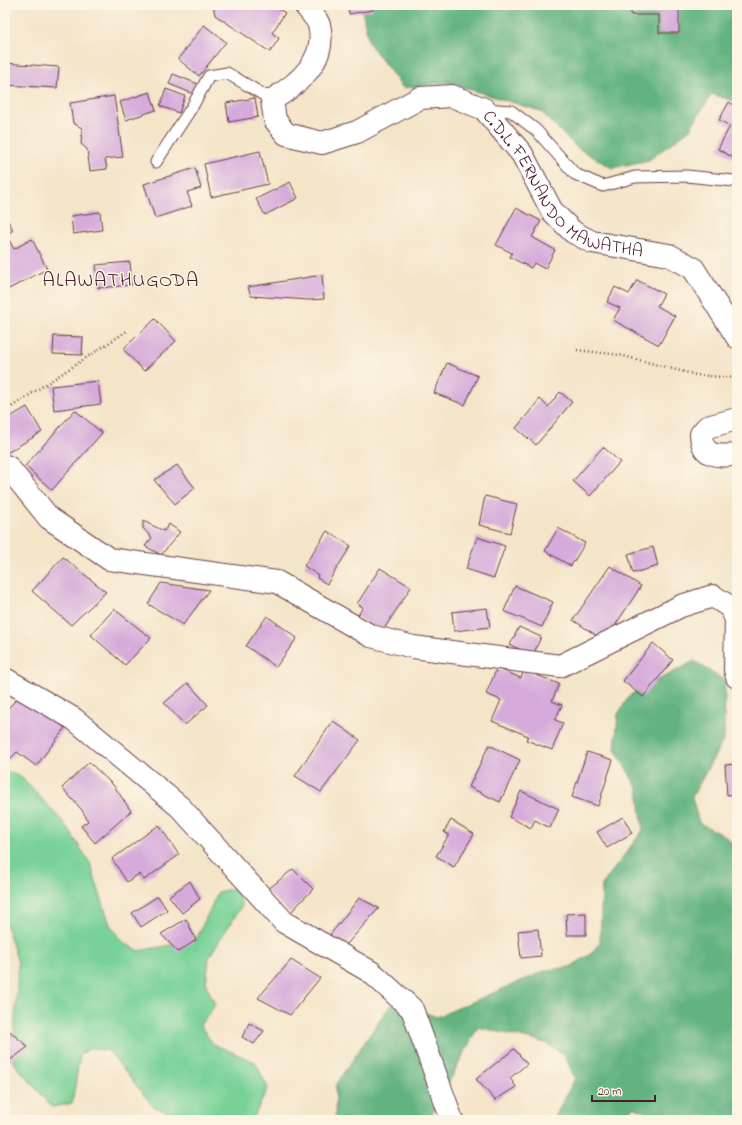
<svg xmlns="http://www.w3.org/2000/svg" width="742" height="1125" viewBox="0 0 742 1125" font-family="'Indie Flower',sans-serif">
<rect width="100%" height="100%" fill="#fcf5e5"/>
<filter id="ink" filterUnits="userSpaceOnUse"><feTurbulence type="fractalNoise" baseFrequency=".025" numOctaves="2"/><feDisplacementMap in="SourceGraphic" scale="8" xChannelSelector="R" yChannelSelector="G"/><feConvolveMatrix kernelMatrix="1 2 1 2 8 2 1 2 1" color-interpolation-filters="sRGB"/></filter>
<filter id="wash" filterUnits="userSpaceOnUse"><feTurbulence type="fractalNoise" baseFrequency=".012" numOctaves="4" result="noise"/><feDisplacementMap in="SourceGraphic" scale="16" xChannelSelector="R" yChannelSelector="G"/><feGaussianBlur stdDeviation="0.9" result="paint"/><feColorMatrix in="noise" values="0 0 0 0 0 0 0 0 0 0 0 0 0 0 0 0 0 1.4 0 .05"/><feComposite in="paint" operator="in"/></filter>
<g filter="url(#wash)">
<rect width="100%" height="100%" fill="#f4e5c9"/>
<path fill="#78d197" stroke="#617861" d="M 5,770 L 22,778 L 65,824 L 90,863 L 110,925 L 124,943 L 139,951 L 196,940 L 218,892 L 236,888 L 242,905 L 209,957 L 206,984 L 215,1005 L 200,1025 L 213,1044 L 255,1062 L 268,1088 L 252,1120 L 184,1120 L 153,1106 L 109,1051 L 90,1048 L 80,1055 L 72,1103 L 52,1107 L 13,1062 L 18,963 L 5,921 Z"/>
<g fill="#62b380" stroke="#566956">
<path d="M 361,5 L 737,5 L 737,102 L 712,94 L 689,130 L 649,160 L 612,168 L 576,147 L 540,111 L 446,82 L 403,88 L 369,43 Z"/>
<path d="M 694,661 L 725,681 L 724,739 L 692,797 L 699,823 L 727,837 L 737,852 L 737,1120 L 663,1120 L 633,1107 L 624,1120 L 556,1120 L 556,1115 L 575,1078 L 564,1055 L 546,1043 L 478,1027 L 432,1114 L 393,1118 L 391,1120 L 335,1120 L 336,1084 L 393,1001 L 437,1017 L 547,970 L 570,967 L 592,953 L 600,942 L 602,885 L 643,830 L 638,789 L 615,749 L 618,714 L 630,695 Z"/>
</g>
<g id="blocks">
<g fill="#d6aada">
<path d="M 213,5 L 273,5 L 285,13 L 272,33 L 279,38 L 270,52 L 215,15 Z"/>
<path d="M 348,5 L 372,5 L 373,10 L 349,14 Z"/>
<path d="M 631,5 L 679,5 L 679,33 L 659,33 L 659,15 L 631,15 Z"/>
<path d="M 204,25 L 226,42 L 199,76 L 178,59 Z"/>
<path d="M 5,63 L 59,67 L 57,88 L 5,85 Z"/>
<path d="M 173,74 L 198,84 L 194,94 L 169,84 Z"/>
<path d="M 166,89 L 185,96 L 179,113 L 160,106 Z"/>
<path d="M 150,92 L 156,110 L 126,120 L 120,102 Z"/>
<path d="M 114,96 L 123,157 L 105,159 L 107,169 L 90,171 L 87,149 L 81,144 L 82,128 L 73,123 L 70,103 Z"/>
<path d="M 255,98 L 258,117 L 229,122 L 226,103 Z"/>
<path d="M 729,102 L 737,107 L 737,160 L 718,149 L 730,126 L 719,120 Z"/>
<path d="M 260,151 L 268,184 L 211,197 L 204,164 Z"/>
<path d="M 195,168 L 201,188 L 187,192 L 192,206 L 155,218 L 144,184 Z"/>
<path d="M 290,182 L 298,198 L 265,215 L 256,199 Z"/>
<path d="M 516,208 L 541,221 L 532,237 L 555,250 L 545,269 L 534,263 L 531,268 L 510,257 L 512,253 L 496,245 Z"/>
<path d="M 100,212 L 102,230 L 73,234 L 71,216 Z"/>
<path d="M 5,216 L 13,230 L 5,235 Z"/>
<path d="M 32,239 L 47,269 L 5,291 L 5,242 L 9,240 L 14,249 Z"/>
<path d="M 130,262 L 132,285 L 98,288 L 96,265 Z"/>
<path d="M 322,275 L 324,299 L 309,300 L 251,296 L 248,287 Z"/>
<path d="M 637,280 L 664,294 L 657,306 L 675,316 L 659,345 L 613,320 L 620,308 L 607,302 L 615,287 L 629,294 Z"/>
<path d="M 155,319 L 176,341 L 144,371 L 123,349 Z"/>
<path d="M 54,336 L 83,337 L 82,355 L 53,354 Z"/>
<path d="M 447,363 L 478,376 L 465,405 L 434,393 Z"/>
<path d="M 98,381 L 101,404 L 54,410 L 51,386 Z"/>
<path d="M 560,392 L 572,402 L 536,445 L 516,428 L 540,399 L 548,407 Z"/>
<path d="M 27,407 L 42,432 L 5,454 L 5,420 Z"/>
<path d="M 75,410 L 102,433 L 52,490 L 25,466 Z"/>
<path d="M 603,447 L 620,462 L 590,496 L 573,481 Z"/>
<path d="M 177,465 L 195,488 L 175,504 L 154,480 Z"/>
<path d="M 485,496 L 517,504 L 510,533 L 479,525 Z"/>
<path d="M 143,521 L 164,531 L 169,524 L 180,532 L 161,555 L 145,546 L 152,538 L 143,528 Z"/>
<path d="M 558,528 L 585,543 L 571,566 L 545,551 Z"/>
<path d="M 327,531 L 351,546 L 327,584 L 317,578 L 318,575 L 304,566 Z"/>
<path d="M 477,537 L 505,546 L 494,578 L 466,569 Z"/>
<path d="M 653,547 L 658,566 L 633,573 L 628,554 Z"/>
<path d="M 63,557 L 106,592 L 71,625 L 32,591 Z"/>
<path d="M 610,566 L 641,586 L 605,641 L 573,620 Z"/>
<path d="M 380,568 L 411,587 L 382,632 L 357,617 L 363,607 L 357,604 Z"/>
<path d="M 161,583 L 209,590 L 183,625 L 148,604 Z"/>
<path d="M 515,586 L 553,602 L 542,627 L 504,611 Z"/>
<path d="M 487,608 L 490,627 L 454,631 L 452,612 Z"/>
<path d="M 114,609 L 151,638 L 125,665 L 91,635 Z"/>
<path d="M 267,616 L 297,638 L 276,667 L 246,646 Z"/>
<path d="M 519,627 L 541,637 L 533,655 L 510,645 Z"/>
<path d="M 653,643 L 673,660 L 643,697 L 623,681 Z"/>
<path d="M 497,668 L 521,678 L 524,670 L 559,684 L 552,701 L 562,705 L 555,720 L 563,723 L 552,750 L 526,740 L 528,736 L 492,721 L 501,700 L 486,694 Z"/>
<path d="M 188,683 L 208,705 L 185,725 L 164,703 Z"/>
<path d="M 20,696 L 43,711 L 65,728 L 36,766 L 17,752 L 5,764 L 5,711 Z"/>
<path d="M 333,721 L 360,740 L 321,792 L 295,776 Z"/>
<path d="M 489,745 L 520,760 L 500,802 L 469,787 Z"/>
<path d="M 587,752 L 613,760 L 598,806 L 572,797 Z"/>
<path d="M 89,762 L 114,786 L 131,811 L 95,843 L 81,826 L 88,821 L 82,810 L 62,788 Z"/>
<path d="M 737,764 L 737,794 L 727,795 L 725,765 Z"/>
<path d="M 521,791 L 559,809 L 550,828 L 535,820 L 531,828 L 509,817 Z"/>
<path d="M 623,817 L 632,833 L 607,848 L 597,832 Z"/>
<path d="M 451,820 L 474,834 L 454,867 L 436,856 L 449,835 L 444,832 Z"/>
<path d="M 159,825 L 179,855 L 144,880 L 139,874 L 127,882 L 112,859 Z"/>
<path d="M 293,869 L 313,889 L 290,913 L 266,891 Z"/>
<path d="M 190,881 L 200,899 L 182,913 L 169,896 Z"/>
<path d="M 158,896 L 167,910 L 141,927 L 132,913 Z"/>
<path d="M 359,898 L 379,908 L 346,945 L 330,935 Z"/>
<path d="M 586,913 L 586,935 L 567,935 L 566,914 Z"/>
<path d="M 186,919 L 196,940 L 178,952 L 161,934 Z"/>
<path d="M 538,929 L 541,956 L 521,958 L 518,931 Z"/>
<path d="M 291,960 L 320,978 L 290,1015 L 258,998 Z"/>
<path d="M 249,1023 L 264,1031 L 254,1044 L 242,1037 Z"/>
<path d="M 5,1027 L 28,1047 L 5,1064 Z"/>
<path d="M 514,1049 L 527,1064 L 510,1078 L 516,1087 L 495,1100 L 476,1079 Z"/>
</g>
</g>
</g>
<g filter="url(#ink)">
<use href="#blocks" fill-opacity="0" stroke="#643d43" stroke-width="1"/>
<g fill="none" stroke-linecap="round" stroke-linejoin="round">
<g stroke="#643d43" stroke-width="13">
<g id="service">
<path d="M 485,109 L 511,111 L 536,130 L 575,174 L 603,186 L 635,177 L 687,176 L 734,181"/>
<path d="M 156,162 L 192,107 L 209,76 L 227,73 L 272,100"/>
</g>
</g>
<g stroke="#643d43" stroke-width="24">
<g id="minor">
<path id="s1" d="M 305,5 C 309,11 317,18 319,25 C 328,60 298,84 272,100 L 275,120 L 286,134 L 322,143 L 357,132 L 420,98 L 452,96 L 484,109 L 522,154 L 552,211 L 573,232 L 592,242 L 669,255 L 693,268 L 737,337"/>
<path d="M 737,419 L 707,427 L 701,434 C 702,458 718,456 737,455"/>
<path d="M 5,466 L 8,467 L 49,518 L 109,559 L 277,582 L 371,636 L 413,647 L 560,666 L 681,606 L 713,596 L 730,607 L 736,619 L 735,669 L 737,677"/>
<path d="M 5,679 L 74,719 L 180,807 L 284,922 L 371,972 L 412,1009 L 452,1120"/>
</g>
</g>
<g stroke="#643d43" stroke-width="2.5" stroke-dasharray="1 3" stroke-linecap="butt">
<path d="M 577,350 L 620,355 L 696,375 L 737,378"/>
<path d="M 5,411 L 127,331"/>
</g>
<use href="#service" stroke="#fff" stroke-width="11"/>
<use href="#minor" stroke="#fff" stroke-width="22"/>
</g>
</g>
<g text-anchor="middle" stroke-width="3" stroke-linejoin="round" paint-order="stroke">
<g font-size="18" fill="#4a1f2b" stroke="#fcf5e5">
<text dy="6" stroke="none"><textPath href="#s1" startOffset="485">C.D.L. FERNANDO MAWATHA</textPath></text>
</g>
<g font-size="20" letter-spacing="1" fill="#4a1f2b" stroke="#fcf5e5">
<text x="121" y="286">ALAWATHUGODA</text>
</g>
</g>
<rect width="742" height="1125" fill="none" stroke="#fcf5e5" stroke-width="20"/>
<path d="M592 1095v6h63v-6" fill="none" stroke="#4a1f2b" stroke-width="2"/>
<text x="598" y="1095" font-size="12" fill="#4a1f2b" stroke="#fcf5e5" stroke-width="3" paint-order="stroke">20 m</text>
</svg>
